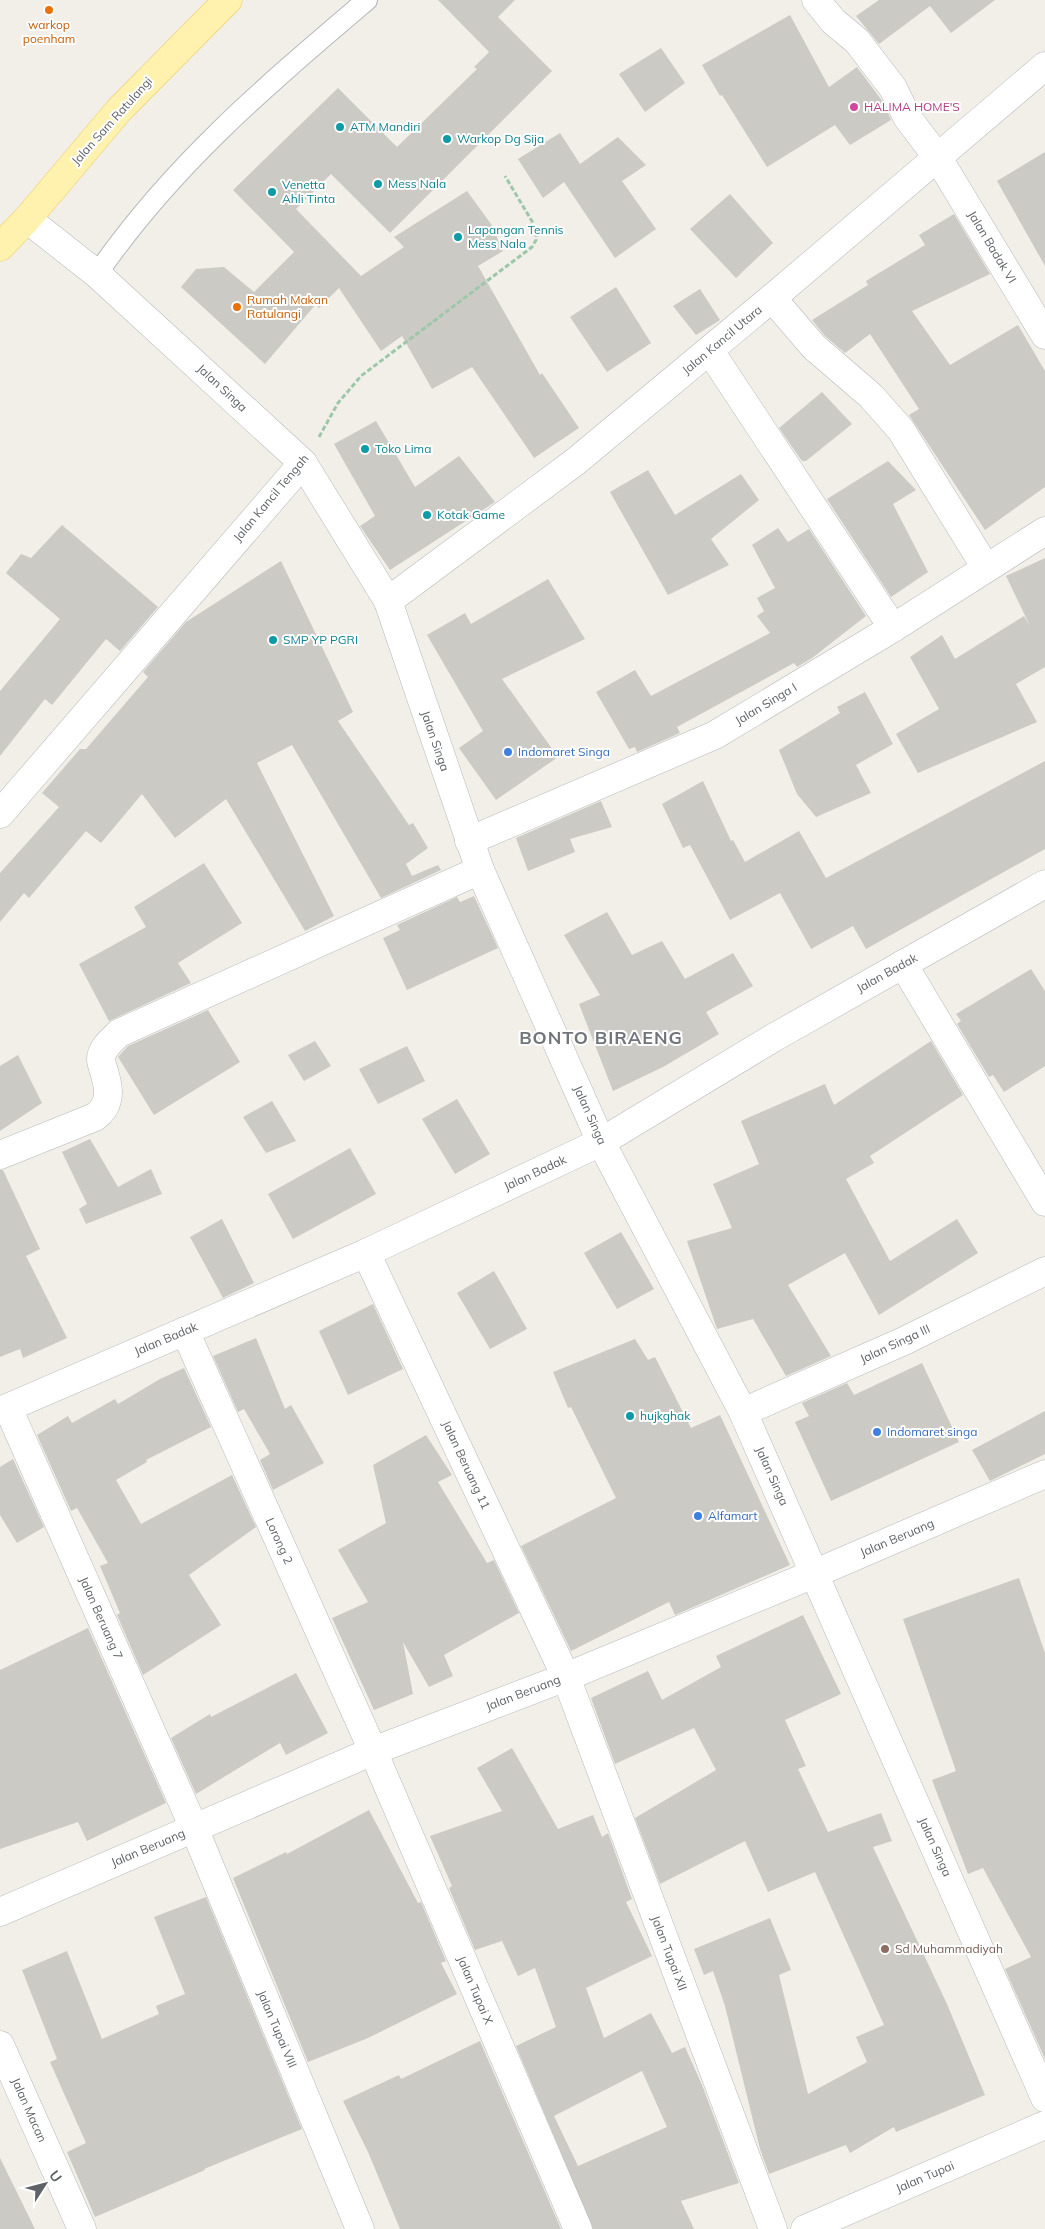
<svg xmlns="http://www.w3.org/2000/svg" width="1045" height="2229" viewBox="0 0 1045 2229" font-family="Mulish,sans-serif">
<rect width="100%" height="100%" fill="#f1efe8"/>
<g fill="#cccac5" fill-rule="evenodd">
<path d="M 438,0 L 515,0 L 498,17 L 552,71 L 390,233 L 331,174 L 296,209 L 361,276 L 404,247 L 394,237 L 467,191 L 491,224 L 503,251 L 478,266 L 540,375 L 542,373 L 579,428 L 534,458 L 472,367 L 432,389 L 402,336 L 381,351 L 339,288 L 319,308 L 316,304 L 265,364 L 181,287 L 196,269 L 224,267 L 254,292 L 294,252 L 233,190 L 338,88 L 397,147 L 477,69 L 474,67 L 489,52 Z"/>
<path d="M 879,0 L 995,0 L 951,33 L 930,6 L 879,44 L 856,16 Z"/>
<path d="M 790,15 L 829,87 L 857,67 L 883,102 L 891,120 L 850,145 L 835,125 L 767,167 L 722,95 L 720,96 L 702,65 Z"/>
<path d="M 661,48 L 685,83 L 645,112 L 619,74 Z"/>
<path d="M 560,133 L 580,164 L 618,137 L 646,165 L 622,181 L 656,229 L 615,258 L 564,182 L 543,198 L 518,159 Z"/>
<path d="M 1045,152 L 1045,266 L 997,181 Z"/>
<path d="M 730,194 L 773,243 L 736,278 L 690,229 Z"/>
<path d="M 954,214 L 990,274 L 912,311 L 950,365 L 1018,325 L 1045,371 L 1045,487 L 985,530 L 909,415 L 919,409 L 870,334 L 845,353 L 825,336 L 812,320 L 868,285 L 866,281 L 925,245 L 919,235 Z"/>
<path d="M 616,287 L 651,343 L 607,372 L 570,317 Z"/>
<path d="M 700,289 L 720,320 L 696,335 L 673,306 Z"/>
<path d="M 822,392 L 852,424 L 806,461 L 802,461 L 779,428 Z"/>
<path d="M 376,421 L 415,487 L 459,456 L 495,502 L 390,570 L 360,526 L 375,516 L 334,444 Z"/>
<path d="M 888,461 L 916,490 L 893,504 L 928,572 L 891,597 L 827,499 Z"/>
<path d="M 648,470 L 675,515 L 741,474 L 759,500 L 711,539 L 729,565 L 668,595 L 610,492 Z"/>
<path d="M 62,525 L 158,607 L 120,651 L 106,639 L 52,705 L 45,699 L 0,756 L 0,691 L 60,619 L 6,573 L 21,554 L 31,558 Z"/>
<path d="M 778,528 L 788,542 L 809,529 L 866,616 L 812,658 L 797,667 L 794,663 L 677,727 L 680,733 L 637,752 L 635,747 L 629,749 L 596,692 L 635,670 L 651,696 L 770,633 L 757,616 L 764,611 L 757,598 L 775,588 L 752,545 Z"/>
<path d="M 1045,558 L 1045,667 L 1016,684 L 1037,722 L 918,773 L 896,734 L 939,709 L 910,657 L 942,635 L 955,659 L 1024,616 L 1030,626 L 1006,576 Z"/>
<path d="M 281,561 L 353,712 L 338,721 L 409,825 L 413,823 L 428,848 L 406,864 L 412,876 L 438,865 L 441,870 L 381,898 L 292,745 L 257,763 L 334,916 L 305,931 L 226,799 L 175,838 L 142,794 L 101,843 L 86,831 L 29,898 L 24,893 L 0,922 L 0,873 L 59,807 L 42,793 L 80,749 L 86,749 L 148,677 L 143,672 L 186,622 Z"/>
<path d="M 548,579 L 585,639 L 502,679 L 558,757 L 496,800 L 459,748 L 483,731 L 427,635 L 465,613 L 471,624 Z"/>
<path d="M 865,692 L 893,744 L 856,765 L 871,793 L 816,817 L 797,794 L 779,750 L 840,713 L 837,707 Z"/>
<path d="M 1045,761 L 1045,849 L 866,949 L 853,926 L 811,949 L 780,893 L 730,920 L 690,845 L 683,848 L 662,804 L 703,781 L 731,841 L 733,840 L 745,862 L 799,831 L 826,878 Z"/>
<path d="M 601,801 L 612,827 L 570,839 L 575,852 L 528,871 L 516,838 Z"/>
<path d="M 204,863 L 242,923 L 178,963 L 191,983 L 109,1021 L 79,964 L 146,927 L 134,907 Z"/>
<path d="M 474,896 L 498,948 L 407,990 L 383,938 L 400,930 L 397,925 L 457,897 L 460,902 Z"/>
<path d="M 607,912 L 632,955 L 662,941 L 685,979 L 733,953 L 753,986 L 706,1012 L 719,1034 L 663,1067 L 613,1091 L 579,1004 L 600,995 L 564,935 Z"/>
<path d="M 1031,969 L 1045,991 L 1045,1066 L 1004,1092 L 993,1075 L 989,1077 L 957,1024 L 961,1021 L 956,1014 Z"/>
<path d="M 208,1010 L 240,1062 L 154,1115 L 118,1057 L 128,1046 Z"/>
<path d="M 315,1041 L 331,1066 L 304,1081 L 288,1055 Z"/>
<path d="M 931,1041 L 963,1095 L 870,1156 L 874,1163 L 846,1179 L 890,1261 L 957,1219 L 978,1253 L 879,1315 L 845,1253 L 788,1285 L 831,1356 L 786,1376 L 753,1319 L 717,1329 L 687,1241 L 732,1228 L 713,1184 L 759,1164 L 741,1121 L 825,1084 L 834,1105 Z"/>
<path d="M 407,1046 L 425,1081 L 378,1104 L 359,1069 Z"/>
<path d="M 18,1055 L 42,1103 L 0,1131 L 0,1066 Z"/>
<path d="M 457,1099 L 490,1154 L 455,1174 L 422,1119 Z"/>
<path d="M 272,1101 L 296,1141 L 266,1153 L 243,1117 Z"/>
<path d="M 90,1139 L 118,1187 L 151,1169 L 162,1194 L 86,1224 L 79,1209 L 87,1204 L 62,1152 Z"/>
<path d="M 350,1148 L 376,1194 L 293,1239 L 268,1194 Z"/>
<path d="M 0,1170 L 3,1170 L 40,1249 L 26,1256 L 67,1338 L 23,1358 L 20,1349 L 0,1357 Z"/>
<path d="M 222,1219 L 254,1283 L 223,1298 L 190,1237 Z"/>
<path d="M 621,1232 L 654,1289 L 617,1309 L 584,1253 Z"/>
<path d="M 494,1271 L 527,1329 L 490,1349 L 457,1293 Z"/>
<path d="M 373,1304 L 403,1369 L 348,1395 L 319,1331 Z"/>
<path d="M 256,1338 L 285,1409 L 291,1405 L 324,1463 L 273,1490 L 260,1460 L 270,1454 L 244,1409 L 238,1412 L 213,1356 Z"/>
<path d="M 635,1339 L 648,1360 L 655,1357 L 691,1428 L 720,1415 L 790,1565 L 675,1615 L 669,1602 L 571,1651 L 521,1546 L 616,1498 L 571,1407 L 568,1408 L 553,1372 Z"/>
<path d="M 922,1363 L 959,1442 L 831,1501 L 795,1422 L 809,1416 L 802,1403 L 847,1383 L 854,1395 Z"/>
<path d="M 184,1368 L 211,1427 L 146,1460 L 147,1462 L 116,1480 L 141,1524 L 232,1475 L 256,1527 L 189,1575 L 221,1625 L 143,1675 L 117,1615 L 120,1613 L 100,1566 L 108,1563 L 77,1508 L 71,1511 L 37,1435 L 68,1416 L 72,1423 L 115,1399 L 118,1404 L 160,1379 Z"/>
<path d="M 1045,1411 L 1045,1454 L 990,1481 L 972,1450 Z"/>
<path d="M 426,1435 L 452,1475 L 438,1482 L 487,1563 L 494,1560 L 519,1613 L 444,1655 L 453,1676 L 429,1687 L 403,1642 L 413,1694 L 374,1710 L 332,1618 L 368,1602 L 338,1550 L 386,1523 L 373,1465 Z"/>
<path d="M 13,1459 L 44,1527 L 17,1543 L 0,1515 L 0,1467 Z"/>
<path d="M 1019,1578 L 1045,1653 L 1045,2059 L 1005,1969 L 1031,1957 L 983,1868 L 968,1874 L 932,1780 L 956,1771 L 903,1619 Z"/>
<path d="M 803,1615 L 841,1694 L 785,1720 L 806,1766 L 798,1769 L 828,1832 L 881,1813 L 892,1841 L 873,1847 L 947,2004 L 985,2095 L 896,2132 L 894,2127 L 850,2153 L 846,2145 L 769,2174 L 760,2149 L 725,2006 L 713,1971 L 704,1975 L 694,1949 L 770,1918 L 791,1970 L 779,1975 L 808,2094 L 867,2062 L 856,2037 L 884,2025 L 815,1872 L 768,1892 L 745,1841 L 660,1884 L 635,1818 L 716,1770 L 694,1728 L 615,1764 L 591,1698 L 648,1671 L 662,1700 L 721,1667 L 716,1656 Z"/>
<path d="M 88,1628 L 166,1803 L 87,1841 L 78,1822 L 0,1849 L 0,1670 Z"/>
<path d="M 296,1673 L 328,1733 L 286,1755 L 280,1743 L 196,1794 L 171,1738 L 210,1714 L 211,1717 Z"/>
<path d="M 512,1748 L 558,1829 L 593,1815 L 602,1837 L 608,1833 L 632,1899 L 626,1902 L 652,1956 L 586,1988 L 604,2038 L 651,2013 L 672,2053 L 685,2047 L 702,2085 L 739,2183 L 681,2201 L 694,2229 L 593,2229 L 516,2046 L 556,2027 L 535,1968 L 518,1976 L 502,1941 L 475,1950 L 449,1888 L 452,1886 L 430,1836 L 502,1811 L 477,1768 ZM 642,2071 L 667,2127 L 578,2166 L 554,2116 Z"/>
<path d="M 369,1810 L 418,1903 L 421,1902 L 446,1961 L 441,1963 L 457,1994 L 368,2038 L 308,2062 L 233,1878 L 286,1852 L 287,1854 Z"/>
<path d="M 206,1897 L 302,2129 L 204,2169 L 205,2170 L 95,2217 L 67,2152 L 86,2143 L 50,2062 L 57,2059 L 22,1970 L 67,1951 L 102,2039 L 159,2014 L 156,2006 L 185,1994 L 154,1917 Z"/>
<path d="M 480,2041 L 561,2229 L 400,2229 L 368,2152 L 343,2101 L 399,2075 L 401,2079 Z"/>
<path d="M 0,2158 L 35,2229 L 0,2229 Z"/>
</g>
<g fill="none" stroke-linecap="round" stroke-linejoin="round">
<g stroke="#b5b8bc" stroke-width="22">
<path id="service" d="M 97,274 C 173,164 266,86 367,0"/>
</g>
<g stroke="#b5b8bc" stroke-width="29">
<g id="minor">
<path d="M 816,0 L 833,21 L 857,41 L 893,88 L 907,117 L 938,158 L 1045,335"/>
<path d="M 27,219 L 97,274 L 303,463 L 388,601 L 480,870 L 601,1142 L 743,1412 L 1045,2098"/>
<path d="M 772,298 L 814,347 L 871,396 L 901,430 L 986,568"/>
<path d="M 710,351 L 893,628"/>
<path d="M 388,601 L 575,462 L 772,298 L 1045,66"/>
<path d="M 0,814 L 303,463"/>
<path d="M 469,841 L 715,735 L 893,628 L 1045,531"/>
<path d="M 903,964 L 1045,1202"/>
<path d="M 0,1155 L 95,1117 C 110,1106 110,1092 105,1075 C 104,1070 101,1064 101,1059 C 101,1049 112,1040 119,1033 L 480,870"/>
<path d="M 366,1253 L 566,1677 L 773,2229"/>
<path d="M 185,1331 L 373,1751 L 578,2229"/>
<path d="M 8,1408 L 194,1828 L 360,2229"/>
<path d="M 0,1411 L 366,1253 L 601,1142 L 773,1038 L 1045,884"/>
<path d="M 743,1412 L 904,1341 L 1045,1271"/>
<path d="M 0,1912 L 373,1751 L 566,1677 L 816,1573 L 1045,1474"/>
<path d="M 0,2045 L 82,2229"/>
</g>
</g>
<g stroke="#b5b8bc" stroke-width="29">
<path id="tertiary" d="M 805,2229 L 1045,2125"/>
</g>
<g stroke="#f2c960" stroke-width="29">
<path id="primary" d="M 0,247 L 27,219 L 119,110 L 228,0"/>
</g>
<path stroke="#9cc7a9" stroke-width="3" stroke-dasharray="5 2.5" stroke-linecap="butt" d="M 319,437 L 338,403 L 361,376 L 532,247 L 536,240 L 536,228 L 505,176"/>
<use href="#service" stroke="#fff" stroke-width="20"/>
<use href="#minor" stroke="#fff" stroke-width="28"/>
<use href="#tertiary" stroke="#fff" stroke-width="28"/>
<use href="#primary" stroke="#fff2af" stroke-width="28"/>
</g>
<g fill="#e8710a" stroke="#fff" stroke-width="2">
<circle cx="49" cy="10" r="5"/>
<circle cx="237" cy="307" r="5"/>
</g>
<circle fill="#d1479c" stroke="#fff" stroke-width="2" cx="854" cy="107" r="5"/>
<g fill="#0f9aa8" stroke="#fff" stroke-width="2">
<circle cx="340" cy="127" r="5"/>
<circle cx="447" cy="139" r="5"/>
<circle cx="378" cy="184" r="5"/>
<circle cx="272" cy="192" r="5"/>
<circle cx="458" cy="237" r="5"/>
<circle cx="365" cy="449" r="5"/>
<circle cx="427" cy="515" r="5"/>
<circle cx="273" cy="640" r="5"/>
<circle cx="630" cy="1416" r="5"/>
</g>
<g fill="#3f7fe0" stroke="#fff" stroke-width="2">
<circle cx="508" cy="752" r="5"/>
<circle cx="877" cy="1432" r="5"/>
<circle cx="698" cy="1516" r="5"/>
</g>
<circle fill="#8d6e63" stroke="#fff" stroke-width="2" cx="885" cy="1949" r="5"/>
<g text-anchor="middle" stroke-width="4" stroke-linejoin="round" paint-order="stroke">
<g font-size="12" fill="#c56008" stroke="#fff">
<text x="49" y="29">warkop<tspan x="49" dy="14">poenham</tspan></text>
<text x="247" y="304" text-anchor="start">Rumah Makan<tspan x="247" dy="14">Ratulangi</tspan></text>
</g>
<g font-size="12" fill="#b23c85" stroke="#fff" text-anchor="start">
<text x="864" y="111">HALIMA HOME'S</text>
</g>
<g font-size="12" fill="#5f6368" stroke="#fff">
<text transform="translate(112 121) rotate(-48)" y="4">Jalan Sam Ratulangi</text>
<text transform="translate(992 247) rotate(59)" y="4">Jalan Badak VI</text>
<text transform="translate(722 340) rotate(-40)" y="4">Jalan Kancil Utara</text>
<text transform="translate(222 388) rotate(43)" y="4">Jalan Singa</text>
<text transform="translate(271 498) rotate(-50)" y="4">Jalan Kancil Tengah</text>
<text transform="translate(766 704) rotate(-31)" y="4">Jalan Singa I</text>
<text transform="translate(435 741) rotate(71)" y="4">Jalan Singa</text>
<text transform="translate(887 973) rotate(-29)" y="4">Jalan Badak</text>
<text transform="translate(590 1115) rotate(66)" y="4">Jalan Singa</text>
<text transform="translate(535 1173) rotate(-25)" y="4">Jalan Badak</text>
<text transform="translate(166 1339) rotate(-23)" y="4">Jalan Badak</text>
<text transform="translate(895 1344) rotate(-25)" y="4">Jalan Singa III</text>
<text transform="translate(466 1465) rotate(65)" y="4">Jalan Beruang 11</text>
<text transform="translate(772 1476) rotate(66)" y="4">Jalan Singa</text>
<text transform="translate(897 1538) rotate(-23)" y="4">Jalan Beruang</text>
<text transform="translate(279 1541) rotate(66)" y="4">Lorong 2</text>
<text transform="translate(101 1618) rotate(66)" y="4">Jalan Beruang 7</text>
<text transform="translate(523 1693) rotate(-21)" y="4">Jalan Beruang</text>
<text transform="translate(935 1847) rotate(66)" y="4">Jalan Singa</text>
<text transform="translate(148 1848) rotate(-23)" y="4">Jalan Beruang</text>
<text transform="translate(669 1953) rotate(69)" y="4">Jalan Tupai XII</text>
<text transform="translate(475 1990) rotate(67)" y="4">Jalan Tupai X</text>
<text transform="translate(277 2029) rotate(67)" y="4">Jalan Tupai VIII</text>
<text transform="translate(29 2110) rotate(66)" y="4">Jalan Macan</text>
<text transform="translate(925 2177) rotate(-23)" y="4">Jalan Tupai</text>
</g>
<g font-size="12" fill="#0d838f" stroke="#fff" text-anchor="start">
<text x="350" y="131">ATM Mandiri</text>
<text x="457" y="143">Warkop Dg Sija</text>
<text x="388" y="188">Mess Nala</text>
<text x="282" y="189">Venetta<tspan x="282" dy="14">Ahli Tinta</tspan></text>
<text x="468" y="234">Lapangan Tennis<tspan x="468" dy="14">Mess Nala</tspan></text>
<text x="375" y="453">Toko Lima</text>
<text x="437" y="519">Kotak Game</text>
<text x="283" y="644">SMP YP PGRI</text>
<text x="640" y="1420">hujkghak</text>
</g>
<g font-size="12" fill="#366cbe" stroke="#fff" text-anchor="start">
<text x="518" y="756">Indomaret Singa</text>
<text x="887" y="1436">Indomaret singa</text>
<text x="708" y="1520">Alfamart</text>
</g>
<g font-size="12" fill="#785e54" stroke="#fff" text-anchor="start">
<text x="895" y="1953">Sd Muhammadiyah</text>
</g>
<g font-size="18" font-weight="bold" letter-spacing="1" fill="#70757a" stroke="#fff">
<text x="601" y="1044">BONTO BIRAENG</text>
</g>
</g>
<g transform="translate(45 2184) rotate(54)" stroke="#ffffff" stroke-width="4" paint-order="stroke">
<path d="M0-4L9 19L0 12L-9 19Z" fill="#5f6368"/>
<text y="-8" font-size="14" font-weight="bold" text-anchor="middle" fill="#5f6368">U</text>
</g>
</svg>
